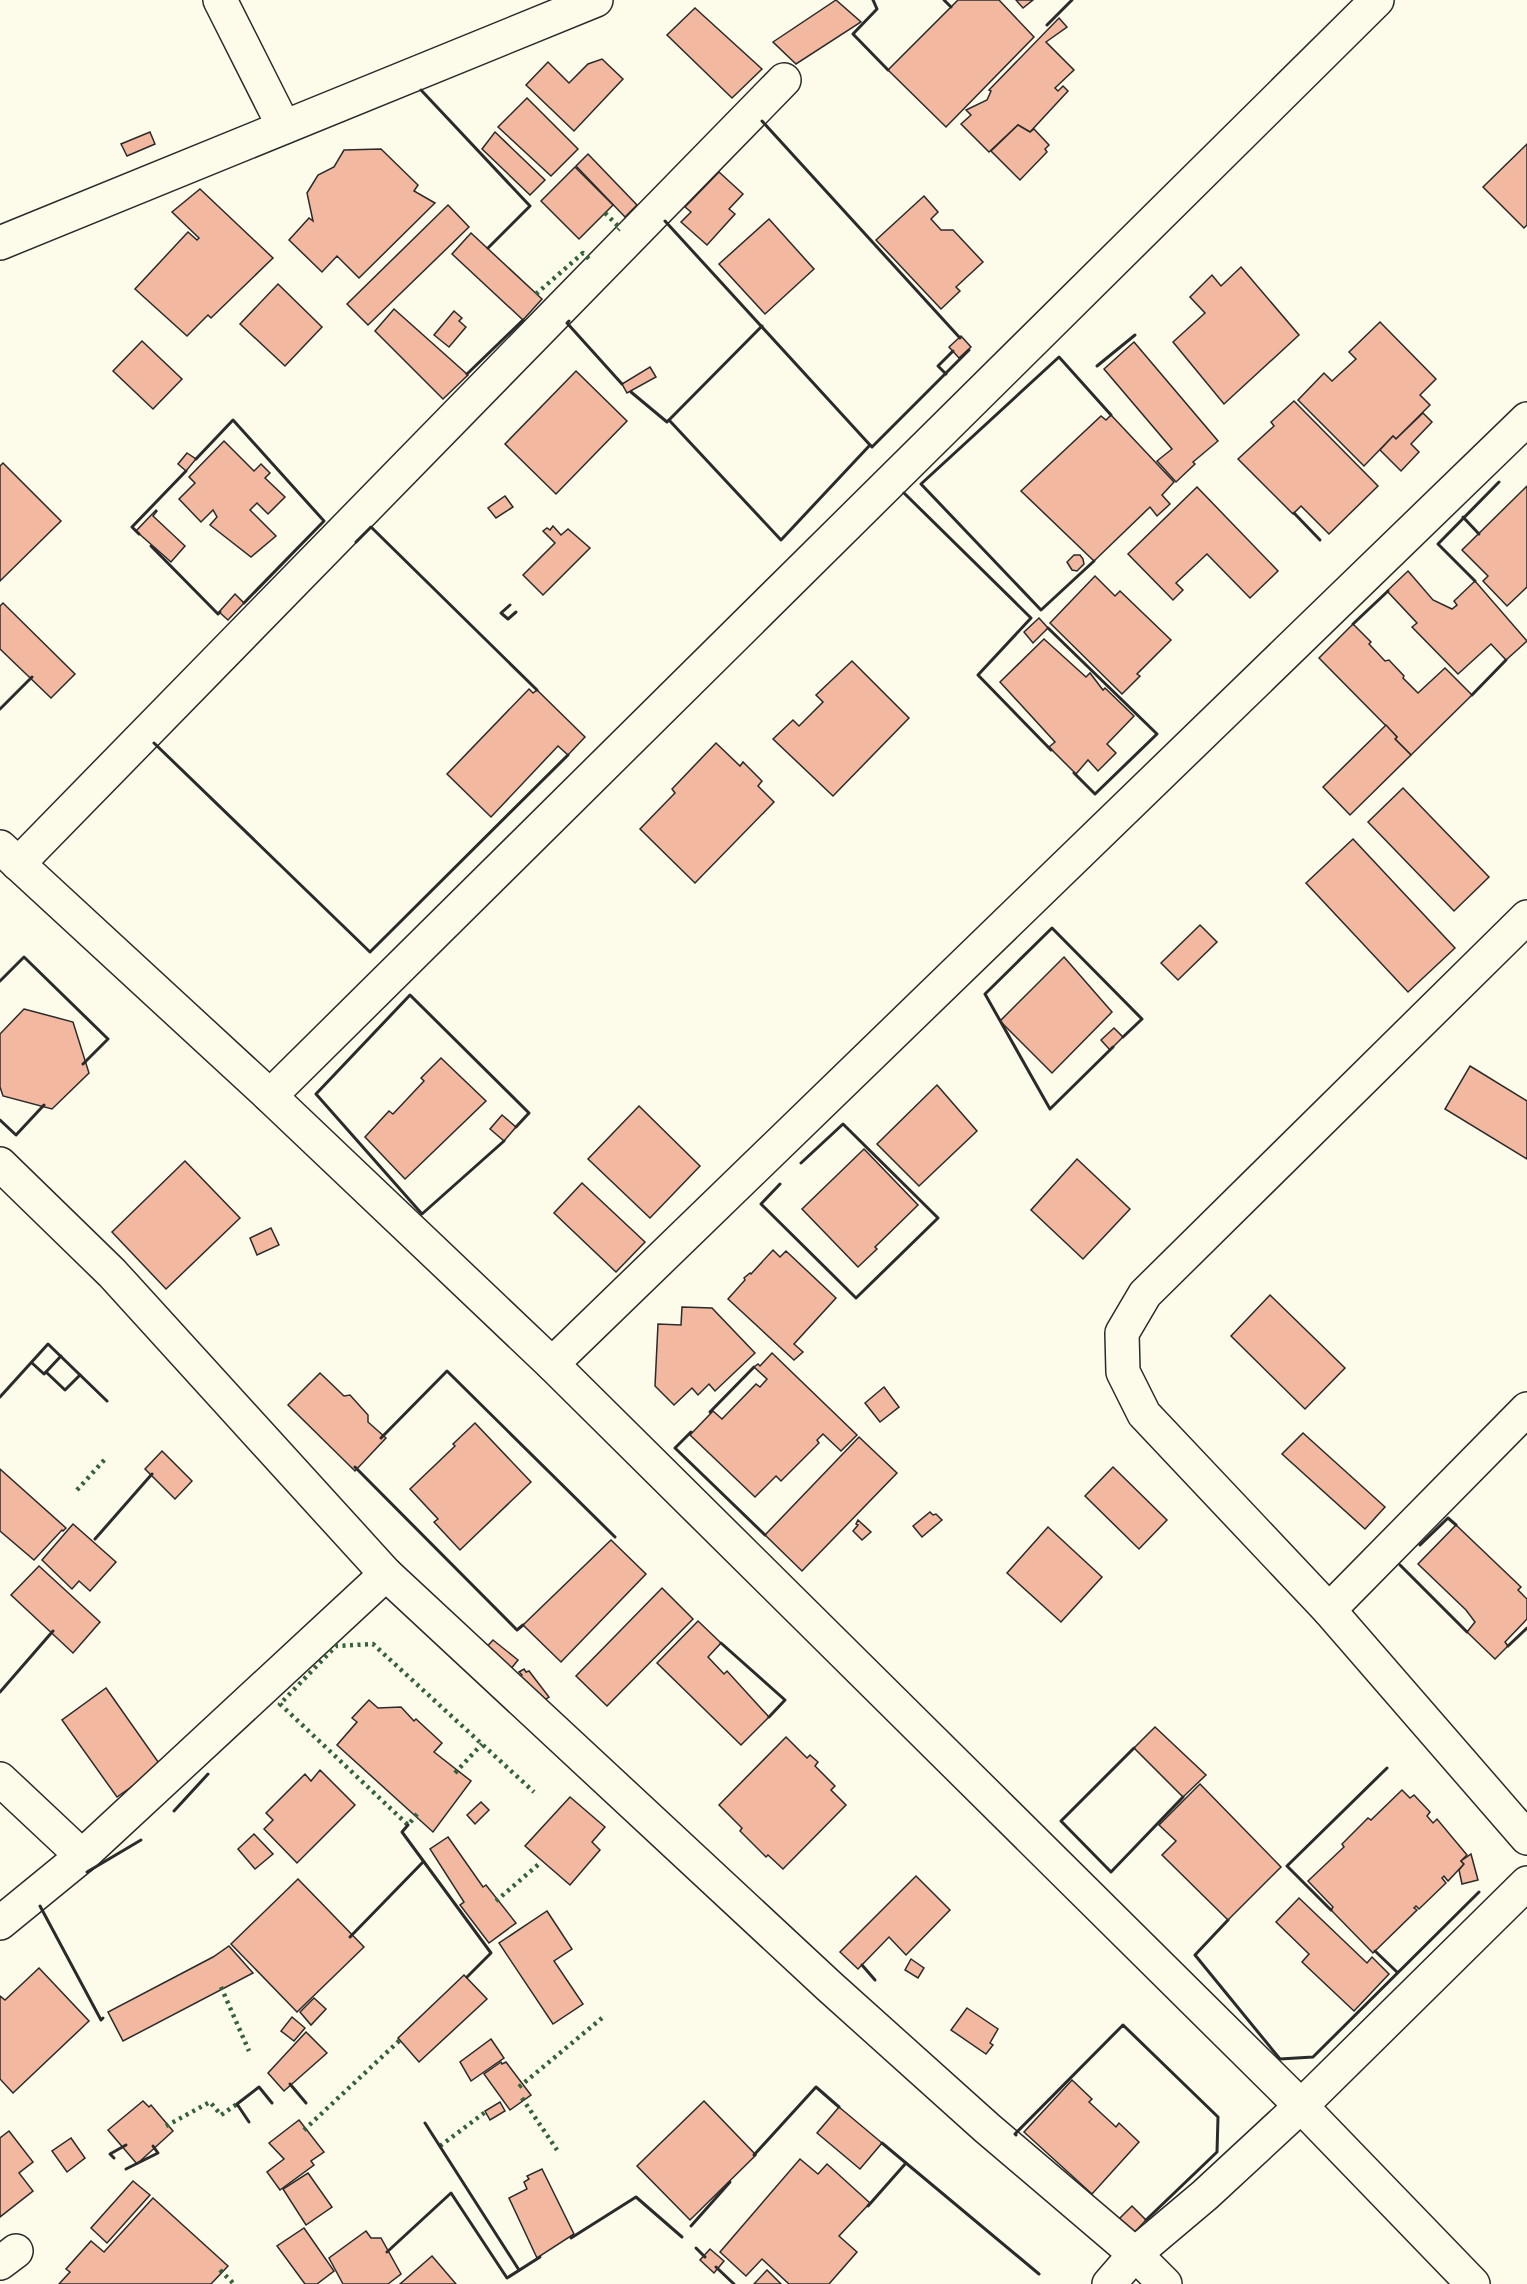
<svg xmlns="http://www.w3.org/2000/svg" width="1527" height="2284" viewBox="0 0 1527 2284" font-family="'Titillium Web',sans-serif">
<rect width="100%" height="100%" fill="#fdfbea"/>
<g fill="#f2b8a0" stroke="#2b2b2b" stroke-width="1.5">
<path d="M 836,0 L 861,22 L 796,64 L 773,42 Z"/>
<path d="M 958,0 L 999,0 L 1034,37 L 946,127 L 888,70 Z"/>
<path d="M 1016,0 L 1033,0 L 1023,8 Z"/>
<path d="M 695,8 L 762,69 L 732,98 L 667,35 Z"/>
<path d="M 1059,18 L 1067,27 L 1046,42 L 1074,70 L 1055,88 L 1058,91 L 1063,86 L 1068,91 L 1030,132 L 1018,125 L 989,152 L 961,124 L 971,115 L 966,110 L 987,100 L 991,91 L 989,90 Z"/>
<path d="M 602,59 L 623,79 L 574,131 L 526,85 L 548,62 L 569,83 L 588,64 Z"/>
<path d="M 527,98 L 578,149 L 551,176 L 498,127 Z"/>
<path d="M 1018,125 L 1030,132 L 1034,129 L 1049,145 L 1045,149 L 1047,152 L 1020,180 L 991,151 Z"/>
<path d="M 150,132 L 155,144 L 127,156 L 121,144 Z"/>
<path d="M 495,132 L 545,180 L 530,195 L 482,149 Z"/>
<path d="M 1527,144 L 1527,225 L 1524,228 L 1483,187 Z"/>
<path d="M 381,149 L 418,185 L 414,191 L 435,203 L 359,278 L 337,256 L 322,272 L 289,240 L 309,218 L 313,221 L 307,193 L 318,175 L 334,167 L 344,150 Z"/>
<path d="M 588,154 L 637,205 L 625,217 L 576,166 Z"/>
<path d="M 575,167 L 613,205 L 579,239 L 541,201 Z"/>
<path d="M 719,172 L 743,194 L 729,209 L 735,214 L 707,245 L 681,222 L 691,212 L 685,207 Z"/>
<path d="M 200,189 L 273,258 L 211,318 L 208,315 L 187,336 L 135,289 L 188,232 L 197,240 L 199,238 L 172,212 Z"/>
<path d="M 924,196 L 938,212 L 931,219 L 941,230 L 953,230 L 983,262 L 956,287 L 960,291 L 941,309 L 876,240 Z"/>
<path d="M 448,205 L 469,227 L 368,325 L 347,304 Z"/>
<path d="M 769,219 L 814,269 L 765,314 L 719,264 Z"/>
<path d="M 471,233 L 542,299 L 523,320 L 452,254 Z"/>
<path d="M 1241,267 L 1299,335 L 1224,404 L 1173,342 L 1205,313 L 1190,297 L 1212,275 L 1221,286 Z"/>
<path d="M 278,284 L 322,327 L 285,366 L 240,324 Z"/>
<path d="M 394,309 L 468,375 L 443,399 L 375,331 Z"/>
<path d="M 454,311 L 462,318 L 459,321 L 466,327 L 449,347 L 434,335 Z"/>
<path d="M 1380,322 L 1436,379 L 1420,395 L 1430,405 L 1396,439 L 1393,436 L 1364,466 L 1298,400 L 1324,373 L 1332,381 L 1356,359 L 1349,352 Z"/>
<path d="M 961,336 L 971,347 L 959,358 L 949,347 Z"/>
<path d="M 142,341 L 182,379 L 153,409 L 113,371 Z"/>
<path d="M 1134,342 L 1218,441 L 1193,462 L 1195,464 L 1176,482 L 1157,461 L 1172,449 L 1104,369 Z"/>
<path d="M 650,367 L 656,377 L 627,393 L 622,384 Z"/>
<path d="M 576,371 L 627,421 L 556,494 L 505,444 Z"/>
<path d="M 1294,401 L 1378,486 L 1329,534 L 1301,506 L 1293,514 L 1238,459 L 1274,426 L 1271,422 Z"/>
<path d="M 1423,413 L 1432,422 L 1411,444 L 1419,452 L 1401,471 L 1380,450 L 1393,436 L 1396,439 Z"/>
<path d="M 1111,415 L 1174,482 L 1162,495 L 1170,504 L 1157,516 L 1150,507 L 1094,561 L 1021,491 L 1101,416 L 1106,420 Z"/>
<path d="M 224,441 L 254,471 L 261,464 L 270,473 L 265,478 L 285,497 L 268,514 L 257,503 L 250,510 L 276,536 L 251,557 L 210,525 L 217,517 L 213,510 L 201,522 L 179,499 L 195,483 L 189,477 Z"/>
<path d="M 187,453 L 196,459 L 186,471 L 178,464 Z"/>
<path d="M 3,463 L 61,521 L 0,581 L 0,466 Z"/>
<path d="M 1527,486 L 1527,587 L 1507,606 L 1483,581 L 1488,576 L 1462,550 Z"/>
<path d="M 1197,487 L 1278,571 L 1250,598 L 1207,554 L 1176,583 L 1183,590 L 1173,600 L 1128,554 Z"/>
<path d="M 505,496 L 513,507 L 496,518 L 488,508 Z"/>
<path d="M 156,510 L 157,511 L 153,516 L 185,546 L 171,562 L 136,531 Z"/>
<path d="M 553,526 L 561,535 L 568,529 L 590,548 L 543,595 L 523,575 L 555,543 L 543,531 L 547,528 L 550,530 Z"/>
<path d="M 1074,555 L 1080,555 L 1083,559 L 1084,564 L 1077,571 L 1072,570 L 1067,562 Z"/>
<path d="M 1408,571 L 1433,600 L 1452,609 L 1457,605 L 1454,601 L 1475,581 L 1527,641 L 1506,660 L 1491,644 L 1458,674 L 1412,627 L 1417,623 L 1387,591 Z"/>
<path d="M 1095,576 L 1115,596 L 1120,591 L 1171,640 L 1137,674 L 1140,676 L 1122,694 L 1050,623 Z"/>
<path d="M 235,594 L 244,603 L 228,620 L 219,612 Z"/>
<path d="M 3,603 L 75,674 L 51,698 L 0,649 L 0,606 Z"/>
<path d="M 1039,618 L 1048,628 L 1033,643 L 1024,632 Z"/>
<path d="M 1353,624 L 1371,642 L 1369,644 L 1385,661 L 1389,660 L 1404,676 L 1403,678 L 1418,693 L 1445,668 L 1472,695 L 1411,755 L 1395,739 L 1397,737 L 1319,658 Z"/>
<path d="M 1044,639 L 1086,677 L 1090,673 L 1103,690 L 1105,688 L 1134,716 L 1107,744 L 1116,753 L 1098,771 L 1088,760 L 1076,774 L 1049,747 L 1055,742 L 1000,682 Z"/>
<path d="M 852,661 L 909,718 L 833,796 L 773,739 L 793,720 L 799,726 L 823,702 L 816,695 Z"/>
<path d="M 529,689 L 533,693 L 537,690 L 585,737 L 568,755 L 558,746 L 491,817 L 447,774 Z"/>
<path d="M 1386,725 L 1397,737 L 1395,739 L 1411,755 L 1350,815 L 1323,787 Z"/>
<path d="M 716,743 L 740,766 L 743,762 L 762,781 L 758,786 L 774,802 L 695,883 L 640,829 L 675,793 L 672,789 Z"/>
<path d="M 1403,788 L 1489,877 L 1454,911 L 1368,822 Z"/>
<path d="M 1353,839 L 1455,948 L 1408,992 L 1306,883 Z"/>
<path d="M 1200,925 L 1217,942 L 1178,980 L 1161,963 Z"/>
<path d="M 1064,957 L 1112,1012 L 1052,1073 L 1000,1021 Z"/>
<path d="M 24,1009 L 73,1022 L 89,1073 L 52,1109 L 3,1096 L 0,1087 L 0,1034 Z"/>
<path d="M 1114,1028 L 1123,1037 L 1110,1050 L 1101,1040 Z"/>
<path d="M 441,1058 L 486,1101 L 405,1179 L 365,1137 L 389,1111 L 393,1114 L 424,1081 L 421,1078 Z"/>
<path d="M 1470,1066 L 1527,1101 L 1527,1159 L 1445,1109 Z"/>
<path d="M 937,1085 L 977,1131 L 919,1186 L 877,1144 Z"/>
<path d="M 639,1106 L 700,1166 L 650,1218 L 588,1159 Z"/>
<path d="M 502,1115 L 516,1127 L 504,1141 L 490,1129 Z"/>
<path d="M 864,1149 L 918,1205 L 875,1247 L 877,1249 L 858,1267 L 802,1209 Z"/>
<path d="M 1077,1159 L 1130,1209 L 1083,1259 L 1031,1210 Z"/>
<path d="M 185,1161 L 240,1218 L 166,1289 L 112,1232 Z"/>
<path d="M 582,1183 L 645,1242 L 616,1272 L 554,1213 Z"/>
<path d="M 271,1228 L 279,1245 L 257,1255 L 250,1238 Z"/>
<path d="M 773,1250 L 780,1257 L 786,1251 L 836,1298 L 794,1344 L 803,1352 L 794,1360 L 728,1299 L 745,1280 L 744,1278 L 750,1273 L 751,1274 Z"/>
<path d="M 1270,1295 L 1345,1368 L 1305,1409 L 1231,1336 Z"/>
<path d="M 682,1307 L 712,1308 L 755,1353 L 715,1391 L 709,1384 L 698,1395 L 692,1388 L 674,1405 L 655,1386 L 658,1324 L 681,1325 Z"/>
<path d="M 772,1353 L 857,1435 L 841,1451 L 823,1434 L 817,1440 L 819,1443 L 781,1481 L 776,1476 L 755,1497 L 690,1435 L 713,1411 L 722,1419 L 756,1384 L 760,1387 L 767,1379 L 754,1367 L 758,1364 L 760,1366 Z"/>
<path d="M 320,1373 L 344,1396 L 350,1395 L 368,1415 L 368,1422 L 386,1438 L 355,1471 L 288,1405 Z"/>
<path d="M 884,1387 L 899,1407 L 880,1422 L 865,1403 Z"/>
<path d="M 475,1423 L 531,1482 L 460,1550 L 434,1522 L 438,1519 L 410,1489 L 455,1446 L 453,1444 Z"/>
<path d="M 1303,1433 L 1385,1507 L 1365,1529 L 1282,1454 Z"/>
<path d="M 859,1437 L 897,1473 L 802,1571 L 765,1535 Z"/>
<path d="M 162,1451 L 192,1481 L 175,1499 L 145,1469 Z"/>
<path d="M 1113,1467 L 1167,1520 L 1139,1549 L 1085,1496 Z"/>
<path d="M 0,1469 L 66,1528 L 63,1531 L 62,1530 L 34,1560 L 0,1531 Z"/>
<path d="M 930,1512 L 933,1515 L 936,1514 L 942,1520 L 922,1537 L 913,1526 Z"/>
<path d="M 858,1520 L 871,1532 L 862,1540 L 853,1531 L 858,1525 L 856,1524 Z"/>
<path d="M 73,1524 L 116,1562 L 90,1591 L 79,1581 L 72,1589 L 42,1560 Z"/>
<path d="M 1456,1525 L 1521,1587 L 1518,1590 L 1527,1599 L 1527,1619 L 1505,1642 L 1508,1646 L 1495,1659 L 1467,1632 L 1475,1622 L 1466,1610 L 1418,1564 Z"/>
<path d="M 1048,1527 L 1102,1577 L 1061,1622 L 1007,1573 Z"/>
<path d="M 611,1540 L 646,1574 L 561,1662 L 523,1625 Z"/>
<path d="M 39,1566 L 100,1622 L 73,1653 L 11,1595 Z"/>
<path d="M 662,1588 L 693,1619 L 607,1706 L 576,1676 Z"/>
<path d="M 698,1621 L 721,1643 L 708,1657 L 724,1674 L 727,1671 L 769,1717 L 741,1745 L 657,1663 Z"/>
<path d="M 493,1640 L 518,1660 L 510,1670 L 484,1650 Z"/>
<path d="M 524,1669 L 526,1672 L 529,1671 L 549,1697 L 537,1705 L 517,1679 L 522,1675 L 519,1672 Z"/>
<path d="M 106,1688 L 161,1766 L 117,1797 L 62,1720 Z"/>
<path d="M 369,1700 L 378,1708 L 401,1707 L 414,1721 L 416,1719 L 442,1743 L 434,1752 L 471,1781 L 433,1832 L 337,1745 L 357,1722 L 352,1718 Z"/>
<path d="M 1155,1727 L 1206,1775 L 1183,1797 L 1134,1748 Z"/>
<path d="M 786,1737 L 807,1758 L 810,1755 L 818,1762 L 815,1766 L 835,1786 L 831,1790 L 846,1805 L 783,1869 L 768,1855 L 766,1857 L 740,1831 L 742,1828 L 719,1805 Z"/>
<path d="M 320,1770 L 355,1805 L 297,1863 L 264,1829 L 273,1820 L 266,1813 L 305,1774 L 311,1781 Z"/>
<path d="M 1200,1784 L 1281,1867 L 1228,1920 L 1162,1855 L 1176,1841 L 1159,1825 Z"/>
<path d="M 1402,1790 L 1410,1798 L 1414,1795 L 1430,1812 L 1427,1816 L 1433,1823 L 1437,1819 L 1467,1855 L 1461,1861 L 1464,1864 L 1448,1881 L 1444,1876 L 1442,1878 L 1446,1883 L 1419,1909 L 1416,1906 L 1414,1908 L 1417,1910 L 1373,1953 L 1331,1910 L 1333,1907 L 1308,1881 L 1344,1847 L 1342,1844 L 1368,1818 L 1371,1820 Z"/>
<path d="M 570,1797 L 605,1827 L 592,1842 L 600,1850 L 570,1885 L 525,1846 Z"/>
<path d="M 481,1802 L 489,1810 L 475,1824 L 467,1815 Z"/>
<path d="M 254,1834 L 273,1854 L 255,1869 L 238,1849 Z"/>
<path d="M 448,1837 L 483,1887 L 486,1885 L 516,1923 L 489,1943 L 460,1905 L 464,1902 L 430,1849 Z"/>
<path d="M 1471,1854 L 1478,1880 L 1462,1884 L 1459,1870 L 1464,1864 L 1461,1861 Z"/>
<path d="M 916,1876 L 950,1910 L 906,1955 L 889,1937 L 858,1969 L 840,1952 Z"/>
<path d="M 298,1879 L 364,1947 L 297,2012 L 231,1944 Z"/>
<path d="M 1299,1898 L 1367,1963 L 1372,1957 L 1389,1974 L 1354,2011 L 1302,1962 L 1309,1954 L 1276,1922 Z"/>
<path d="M 547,1911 L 572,1949 L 554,1961 L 583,2004 L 553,2024 L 499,1943 Z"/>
<path d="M 229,1946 L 253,1973 L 123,2041 L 108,2012 L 213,1957 Z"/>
<path d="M 911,1959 L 924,1968 L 918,1978 L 905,1970 Z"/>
<path d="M 39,1968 L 89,2021 L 13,2093 L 0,2079 L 0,1996 L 5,2000 Z"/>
<path d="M 464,1975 L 487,1999 L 419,2062 L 398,2038 Z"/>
<path d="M 314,1998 L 326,2009 L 311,2025 L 300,2012 Z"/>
<path d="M 967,2008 L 998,2029 L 990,2043 L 993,2045 L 986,2054 L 951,2030 Z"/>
<path d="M 292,2017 L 305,2028 L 294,2041 L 281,2031 Z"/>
<path d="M 306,2032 L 327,2053 L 284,2091 L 268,2073 Z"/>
<path d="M 491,2039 L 504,2058 L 471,2081 L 460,2062 Z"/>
<path d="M 501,2062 L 502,2064 L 506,2062 L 531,2095 L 510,2110 L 484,2074 Z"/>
<path d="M 1072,2080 L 1092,2099 L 1089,2102 L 1116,2127 L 1119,2123 L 1139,2142 L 1092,2194 L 1024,2132 Z"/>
<path d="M 143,2101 L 149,2107 L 151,2105 L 173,2131 L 137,2164 L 108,2130 Z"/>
<path d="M 704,2101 L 756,2155 L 690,2220 L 637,2166 Z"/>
<path d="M 500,2102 L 505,2111 L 490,2120 L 485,2111 Z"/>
<path d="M 839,2107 L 882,2143 L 860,2169 L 817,2133 Z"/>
<path d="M 299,2120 L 324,2152 L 311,2161 L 314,2165 L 280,2190 L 267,2172 L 284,2159 L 269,2143 Z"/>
<path d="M 9,2131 L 33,2162 L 19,2173 L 33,2191 L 0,2217 L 0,2138 Z"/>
<path d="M 71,2138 L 85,2158 L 67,2172 L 52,2151 Z"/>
<path d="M 800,2159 L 818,2174 L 827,2164 L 870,2203 L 839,2236 L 857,2252 L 829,2284 L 789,2284 L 762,2259 L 746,2276 L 720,2252 Z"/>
<path d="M 542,2169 L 574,2234 L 537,2258 L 509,2198 L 527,2189 L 524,2182 L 529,2179 L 527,2176 Z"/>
<path d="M 308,2173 L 332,2207 L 306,2225 L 283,2189 Z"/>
<path d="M 133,2181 L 150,2195 L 107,2243 L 91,2228 Z"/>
<path d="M 153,2198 L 228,2266 L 211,2284 L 59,2284 L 70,2272 L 66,2269 L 91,2241 L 104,2252 Z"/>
<path d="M 1132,2206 L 1146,2220 L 1129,2238 L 1114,2224 Z"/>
<path d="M 304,2228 L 334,2271 L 317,2284 L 305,2284 L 277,2246 Z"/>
<path d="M 366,2231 L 371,2238 L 381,2238 L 401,2274 L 388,2284 L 343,2284 L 329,2258 Z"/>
<path d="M 710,2249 L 724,2261 L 714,2273 L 700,2260 Z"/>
<path d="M 432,2256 L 456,2284 L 400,2284 Z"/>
<path d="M 767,2270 L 781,2284 L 754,2284 Z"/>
</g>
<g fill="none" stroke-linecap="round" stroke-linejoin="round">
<g stroke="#2b2b2b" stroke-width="36">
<g id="minor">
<path d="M 220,0 L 284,127"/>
<path d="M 0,243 L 596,0"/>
<path d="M 18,864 L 784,80"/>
<path d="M 1527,917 L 1145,1294 L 1122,1333 L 1123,1372 L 1144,1414 L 1329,1610 L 1527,1838"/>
<path d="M 270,1096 L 1377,0"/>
<path d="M 0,1164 L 112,1273 L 386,1574 L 829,1986 L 987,2128 L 1135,2254 L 1165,2284"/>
<path d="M 552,1364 L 1527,419"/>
<path d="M 1329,1610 L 1527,1409"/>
<path d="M 0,1779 L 82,1856"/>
<path d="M 0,1923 L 82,1856 L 386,1574"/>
<path d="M 0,2263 L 16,2251"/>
<path d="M 1109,2284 L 1135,2254 L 1205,2195 L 1301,2106 L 1527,1883"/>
</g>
</g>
<g stroke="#2b2b2b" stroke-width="36">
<path id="major" d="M 0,847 L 270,1096 L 552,1364 L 1301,2106 L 1473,2284"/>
</g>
<use href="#minor" stroke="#fdfbea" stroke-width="33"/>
<use href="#major" stroke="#fdfbea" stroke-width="33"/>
<g stroke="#34623c" stroke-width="4.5" stroke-dasharray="3 4.5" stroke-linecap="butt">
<path d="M 605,213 L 620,228 L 618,230"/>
<path d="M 536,294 L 583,253 L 590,260"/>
<path d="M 77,1490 L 107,1457"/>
<path d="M 455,1773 L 482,1744"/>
<path d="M 417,1814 L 408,1825 L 280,1704 L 336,1646 L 373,1644 L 534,1792"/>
<path d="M 496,1901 L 540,1863"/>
<path d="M 221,1987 L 249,2051"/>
<path d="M 519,2087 L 602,2018"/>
<path d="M 522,2098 L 557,2150"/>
<path d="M 166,2126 L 210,2102 L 221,2115 L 237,2104"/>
<path d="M 304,2130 L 400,2040"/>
<path d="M 440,2146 L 488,2110"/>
<path d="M 220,2270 L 234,2284"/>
</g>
<g stroke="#2b2b2b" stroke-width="3">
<path d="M 873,0 L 877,9 L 853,34 L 888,70"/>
<path d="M 944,0 L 951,7"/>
<path d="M 1047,25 L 1072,0"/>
<path d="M 421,90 L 530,206 L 488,248"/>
<path d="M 762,121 L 960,338"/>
<path d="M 665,221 L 870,445"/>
<path d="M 569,321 L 567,323 L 622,384"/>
<path d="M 1097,366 L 1135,335"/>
<path d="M 467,374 L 523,320"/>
<path d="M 946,374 L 938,366 L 953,351"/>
<path d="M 631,392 L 667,422 L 669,420 L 781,540 L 870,445 L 872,447 L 969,350"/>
<path d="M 669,420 L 762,326"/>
<path d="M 196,459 L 233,420 L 324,521 L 244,603"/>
<path d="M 904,493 L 1031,618 L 978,675 L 1051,750"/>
<path d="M 1294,513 L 1320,540"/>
<path d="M 1463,517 L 1479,534"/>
<path d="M 139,534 L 132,527 L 186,471"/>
<path d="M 356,542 L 371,527 L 537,690"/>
<path d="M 151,546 L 218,614 L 220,612"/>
<path d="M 1094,561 L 1041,610 L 921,484 L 1059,357 L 1111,415"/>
<path d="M 1475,581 L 1438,544 L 1499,482"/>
<path d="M 510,605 L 501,613 L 508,619 L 516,612"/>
<path d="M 1353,624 L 1388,591"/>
<path d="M 1048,628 L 1157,734 L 1095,794 L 1074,773"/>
<path d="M 1472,695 L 1506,660"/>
<path d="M 0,709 L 32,677"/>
<path d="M 154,743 L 370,952 L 568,755"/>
<path d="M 0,981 L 24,957 L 108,1039 L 83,1064"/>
<path d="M 1113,1047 L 1050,1109 L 985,994 L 1052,928 L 1142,1019 L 1123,1037"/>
<path d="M 0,1120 L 16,1135 L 44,1105"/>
<path d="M 504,1141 L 422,1214 L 316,1094 L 410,995 L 529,1113 L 516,1127"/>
<path d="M 780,1184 L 761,1204 L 856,1298 L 938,1218 L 843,1124 L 801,1163"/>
<path d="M 32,1363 L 44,1374 L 46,1372 L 65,1390 L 80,1375"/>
<path d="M 46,1372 L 61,1356"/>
<path d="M 0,1397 L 48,1344 L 107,1401"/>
<path d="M 710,1412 L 754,1367"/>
<path d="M 691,1432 L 675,1448 L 765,1535"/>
<path d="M 381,1438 L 447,1371 L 615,1537"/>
<path d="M 355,1467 L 517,1630 L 523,1625"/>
<path d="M 95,1539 L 152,1474"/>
<path d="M 1420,1545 L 1448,1518 L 1456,1525"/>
<path d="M 1400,1565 L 1467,1632"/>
<path d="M 721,1643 L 785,1700 L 769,1717"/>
<path d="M 1508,1646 L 1527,1628"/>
<path d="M 0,1692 L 53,1631"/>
<path d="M 1134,1748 L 1061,1821 L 1111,1872 L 1183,1797"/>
<path d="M 174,1811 L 208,1774"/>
<path d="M 408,1825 L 402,1832 L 491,1953 L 467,1977"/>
<path d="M 87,1872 L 141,1840"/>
<path d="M 40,1906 L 101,2020 L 103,2018"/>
<path d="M 1331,1910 L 1287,1866 L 1387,1768"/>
<path d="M 1228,1920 L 1195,1955 L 1280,2059 L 1313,2057 L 1479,1892"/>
<path d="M 350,1937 L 423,1862"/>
<path d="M 1375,1951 L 1397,1972"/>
<path d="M 862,1965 L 875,1980"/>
<path d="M 290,2084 L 306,2103"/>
<path d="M 249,2122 L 237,2104 L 259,2087 L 272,2103"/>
<path d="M 425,2123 L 519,2270"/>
<path d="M 1016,2135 L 1015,2134 L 1123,2025 L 1218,2117 L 1217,2152 L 1146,2220"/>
<path d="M 882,2143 L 1039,2274"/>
<path d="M 754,2155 L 816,2087 L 839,2107"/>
<path d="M 114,2158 L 110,2154 L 126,2145"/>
<path d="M 126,2169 L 158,2153 L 153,2146"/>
<path d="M 868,2206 L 906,2163"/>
<path d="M 691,2226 L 730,2182"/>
<path d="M 571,2238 L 636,2197 L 682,2237"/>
<path d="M 696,2248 L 705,2257"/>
<path d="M 387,2252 L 451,2193 L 507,2278 L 540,2257"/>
<path d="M 716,2267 L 734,2284"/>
</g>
</g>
</svg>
